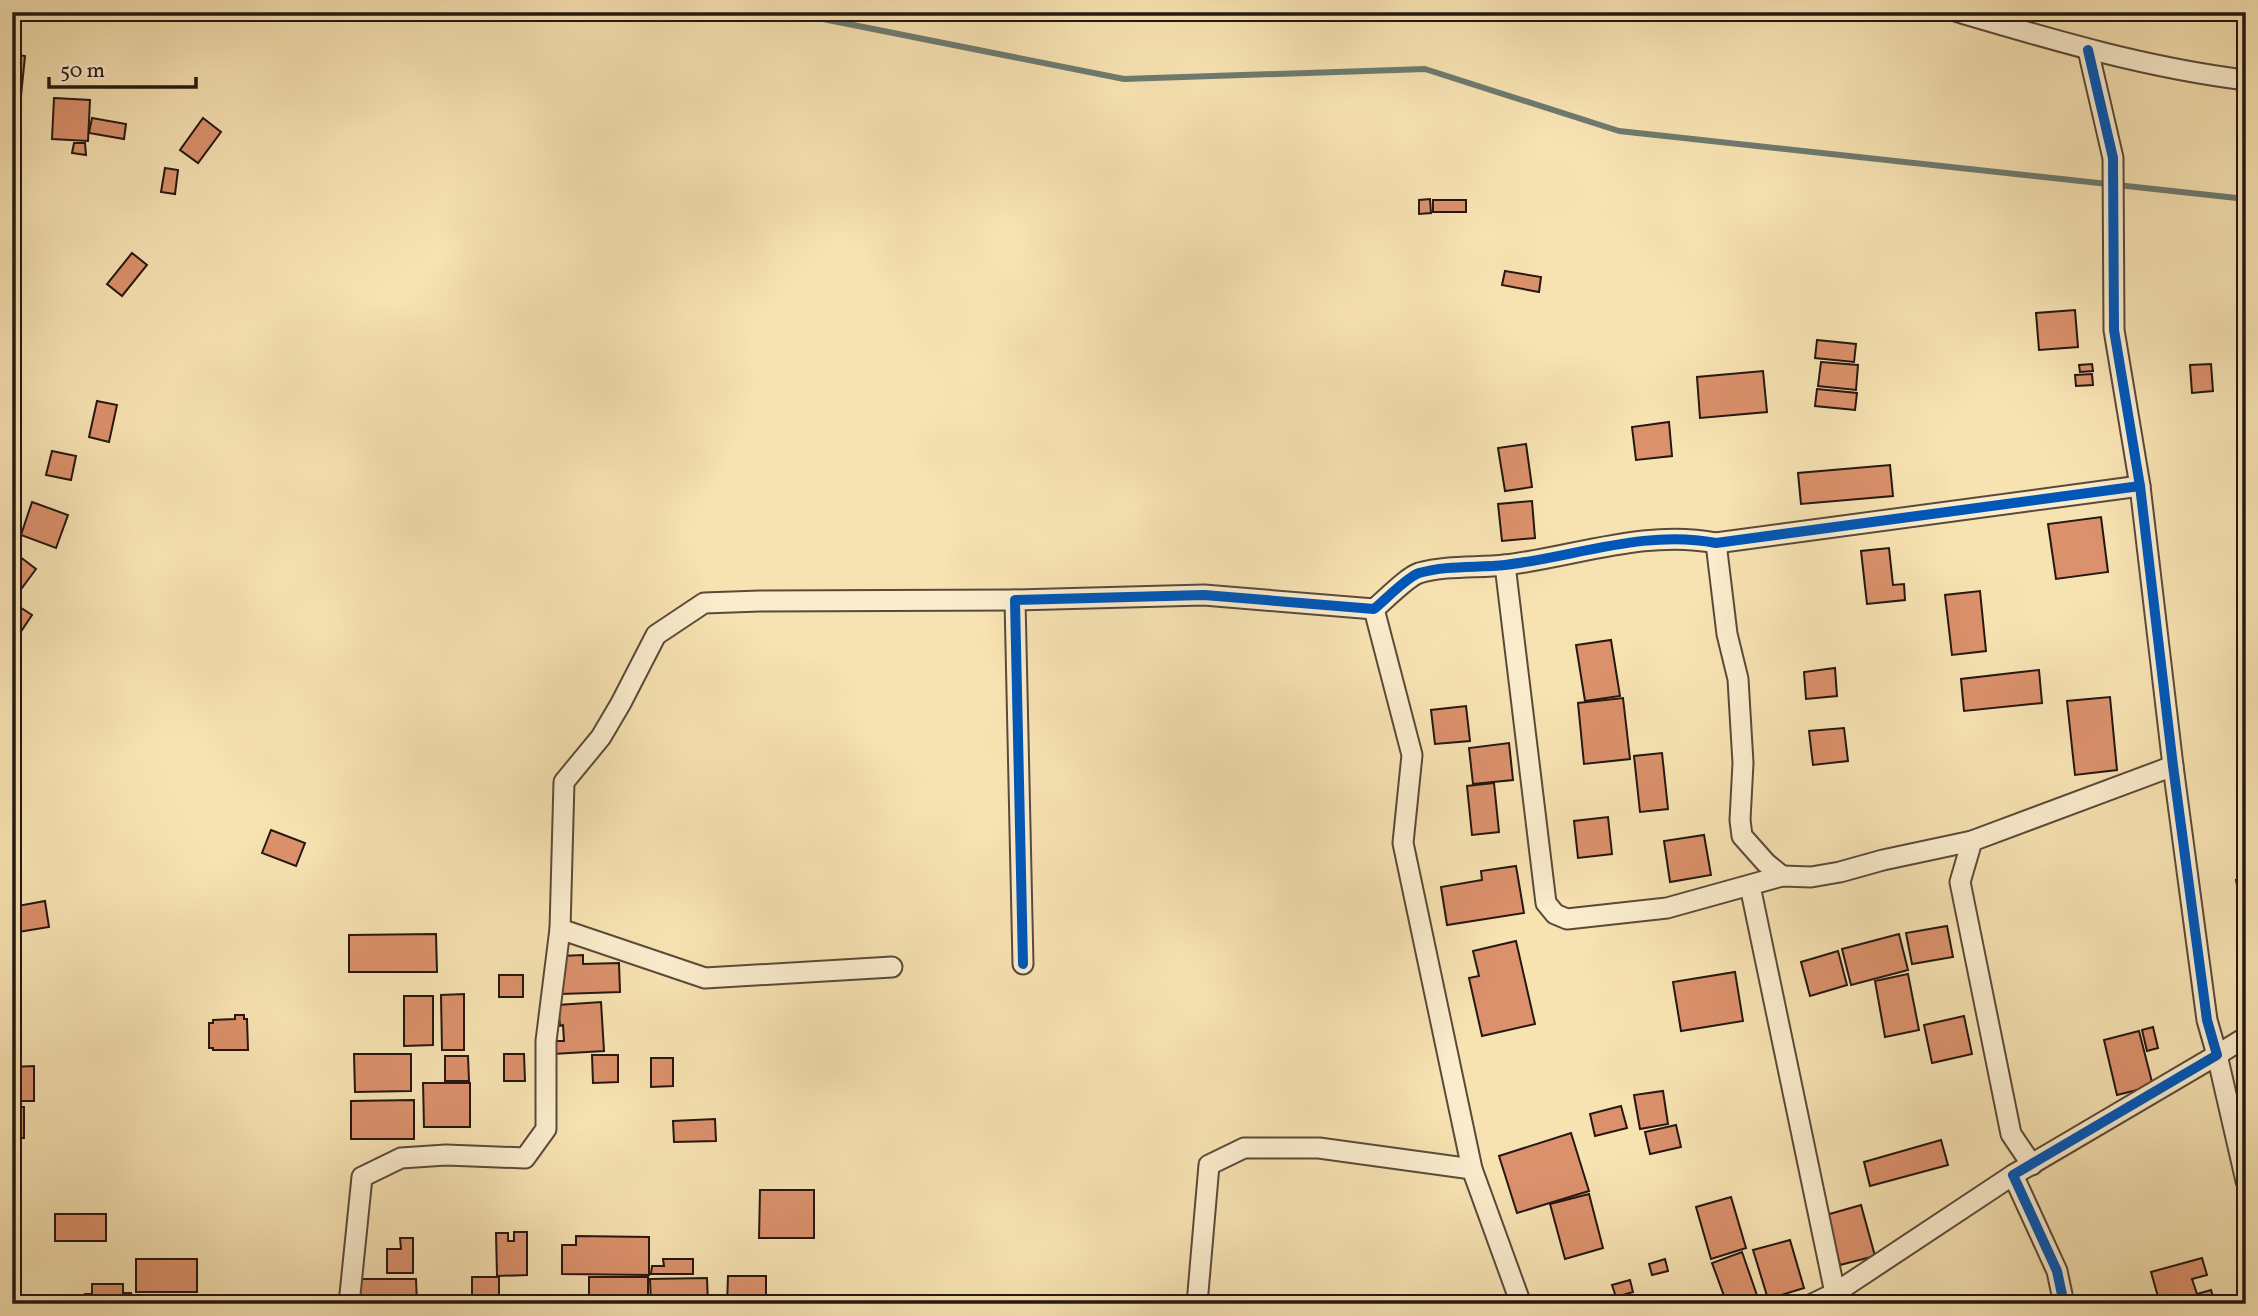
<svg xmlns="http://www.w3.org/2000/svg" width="2258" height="1316" viewBox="0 0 2258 1316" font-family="Vollkorn,serif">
<rect width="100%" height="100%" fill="#f7e2b2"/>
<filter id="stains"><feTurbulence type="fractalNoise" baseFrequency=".00286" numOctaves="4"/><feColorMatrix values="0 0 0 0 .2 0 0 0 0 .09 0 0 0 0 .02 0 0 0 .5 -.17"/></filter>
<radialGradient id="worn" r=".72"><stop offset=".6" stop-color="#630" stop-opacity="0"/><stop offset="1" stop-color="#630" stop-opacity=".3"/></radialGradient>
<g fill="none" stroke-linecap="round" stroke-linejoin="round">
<path stroke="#6d7b6f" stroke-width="6" d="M 788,12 L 1124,79 L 1425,69 L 1619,131 L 2246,199"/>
</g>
<g fill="#db916c" stroke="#251711" stroke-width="2">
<path d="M 12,54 L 25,56 L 21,96 L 12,95 Z"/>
<path d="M 54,98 L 90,100 L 88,141 L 52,139 Z"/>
<path d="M 92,118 L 126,124 L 124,139 L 89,133 Z"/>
<path d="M 203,118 L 221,132 L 198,163 L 180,150 Z"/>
<path d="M 74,143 L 85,143 L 86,155 L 72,153 Z"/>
<path d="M 165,168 L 178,170 L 175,194 L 161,192 Z"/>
<path d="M 1430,199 L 1431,213 L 1419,214 L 1419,200 Z"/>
<rect x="1433" y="200" width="33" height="12"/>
<path d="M 132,253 L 147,265 L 122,296 L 107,284 Z"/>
<path d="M 1505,271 L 1541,277 L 1539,292 L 1502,285 Z"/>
<path d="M 2075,310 L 2078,347 L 2039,350 L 2036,313 Z"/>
<path d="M 1817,340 L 1856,344 L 1854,362 L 1815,358 Z"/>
<path d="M 1821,362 L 1858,365 L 1856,390 L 1818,386 Z"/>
<path d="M 2092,364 L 2093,371 L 2080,372 L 2079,365 Z"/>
<path d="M 2211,364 L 2213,391 L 2192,393 L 2190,365 Z"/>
<path d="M 1763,371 L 1767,412 L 1700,418 L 1697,377 Z"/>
<path d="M 2092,374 L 2093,385 L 2076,386 L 2075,375 Z"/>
<path d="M 1817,389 L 1857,393 L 1855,410 L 1815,406 Z"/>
<path d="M 97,401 L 117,405 L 109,442 L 89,437 Z"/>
<path d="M 1669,422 L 1672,456 L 1636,460 L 1632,427 Z"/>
<path d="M 1526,444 L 1532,487 L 1505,491 L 1498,448 Z"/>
<path d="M 52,451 L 76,456 L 71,480 L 46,475 Z"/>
<path d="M 1890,465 L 1893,496 L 1801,504 L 1798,473 Z"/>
<path d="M 1532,501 L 1535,538 L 1502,541 L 1498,504 Z"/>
<path d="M 32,502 L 68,515 L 56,548 L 21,535 Z"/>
<path d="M 2101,517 L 2108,572 L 2056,579 L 2048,524 Z"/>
<path d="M 1889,548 L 1893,585 L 1904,584 L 1905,600 L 1867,604 L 1861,551 Z"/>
<path d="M 15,553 L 36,569 L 19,592 L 12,586 L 12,557 Z"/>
<path d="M 1980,591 L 1986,651 L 1952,655 L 1945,595 Z"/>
<path d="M 12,602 L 32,615 L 14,642 L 12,641 Z"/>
<path d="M 1611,640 L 1620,696 L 1585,701 L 1576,645 Z"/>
<path d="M 1835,668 L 1837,696 L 1806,699 L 1804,672 Z"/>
<path d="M 2039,670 L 2042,703 L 1964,711 L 1961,679 Z"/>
<path d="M 2110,697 L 2117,770 L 2075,775 L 2067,701 Z"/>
<path d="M 1623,698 L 1630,759 L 1584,764 L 1578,703 Z"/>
<path d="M 1466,706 L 1470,741 L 1435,744 L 1431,710 Z"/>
<path d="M 1844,728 L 1848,761 L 1813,765 L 1809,731 Z"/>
<path d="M 1509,743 L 1513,780 L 1473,784 L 1469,748 Z"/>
<path d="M 1662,753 L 1668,809 L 1640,812 L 1634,756 Z"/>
<path d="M 1494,783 L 1499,832 L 1472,835 L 1467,786 Z"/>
<path d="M 1608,817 L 1612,854 L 1578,858 L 1574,821 Z"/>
<path d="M 271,830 L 305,843 L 296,866 L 262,853 Z"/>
<path d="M 1704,835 L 1711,875 L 1670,882 L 1664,841 Z"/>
<path d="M 1516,866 L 1524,913 L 1447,925 L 1441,887 L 1482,880 L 1481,871 Z"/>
<path d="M 2246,878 L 2246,898 L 2240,899 L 2236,880 Z"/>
<path d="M 45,901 L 49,927 L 12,933 L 12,907 Z"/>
<path d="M 1947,926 L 1953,957 L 1912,964 L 1906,933 Z"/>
<path d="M 436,934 L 437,972 L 349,972 L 349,935 Z"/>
<path d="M 1899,934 L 1908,970 L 1851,985 L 1842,949 Z"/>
<path d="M 1516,941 L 1535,1024 L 1482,1036 L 1469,978 L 1479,976 L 1473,951 Z"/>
<path d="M 1838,951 L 1847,985 L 1810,996 L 1801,962 Z"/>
<path d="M 583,955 L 583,964 L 619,963 L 620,992 L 561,994 L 560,956 Z"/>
<path d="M 2246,970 L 2246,1007 L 2237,973 Z"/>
<path d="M 1735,972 L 1743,1021 L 1681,1031 L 1673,982 Z"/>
<path d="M 1908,974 L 1919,1030 L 1885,1037 L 1875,981 Z"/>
<rect x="499" y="975" width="24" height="22"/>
<path d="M 464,994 L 464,1050 L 442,1050 L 441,995 Z"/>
<path d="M 404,996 L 433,996 L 433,1045 L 404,1046 Z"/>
<path d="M 601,1002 L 604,1051 L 553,1054 L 552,1041 L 564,1041 L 563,1025 L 560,1026 L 558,1005 Z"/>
<path d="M 235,1015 L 244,1015 L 244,1019 L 247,1019 L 248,1050 L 213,1050 L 213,1048 L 209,1048 L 209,1023 L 213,1023 L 213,1020 L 235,1019 Z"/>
<path d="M 1964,1016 L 1972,1054 L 1932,1063 L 1924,1025 Z"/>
<path d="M 2153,1027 L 2158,1048 L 2147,1051 L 2142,1030 Z"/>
<path d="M 2139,1031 L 2153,1086 L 2117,1095 L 2104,1040 Z"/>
<path d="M 354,1054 L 411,1054 L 411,1091 L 355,1092 Z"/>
<path d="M 504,1054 L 524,1054 L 525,1081 L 504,1081 Z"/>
<path d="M 592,1055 L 618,1055 L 618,1082 L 593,1083 Z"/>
<path d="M 445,1056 L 468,1056 L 469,1081 L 445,1081 Z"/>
<path d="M 651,1058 L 673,1058 L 673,1086 L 651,1087 Z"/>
<path d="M 34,1066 L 34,1101 L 12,1101 L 12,1067 Z"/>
<path d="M 423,1083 L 470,1083 L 470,1127 L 424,1127 Z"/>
<path d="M 1663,1091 L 1668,1124 L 1640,1129 L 1634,1095 Z"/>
<path d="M 414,1100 L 414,1139 L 351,1139 L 351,1101 Z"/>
<path d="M 1621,1106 L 1627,1128 L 1595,1136 L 1590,1114 Z"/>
<rect x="12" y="1107" width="12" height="31"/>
<path d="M 715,1119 L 716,1141 L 674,1142 L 673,1121 Z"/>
<path d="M 1676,1125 L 1681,1147 L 1650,1154 L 1645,1132 Z"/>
<path d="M 1571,1133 L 1589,1191 L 1517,1213 L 1499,1156 Z"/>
<path d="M 1941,1140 L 1948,1165 L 1870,1186 L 1864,1162 Z"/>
<path d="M 760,1190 L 814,1190 L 814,1238 L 759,1238 Z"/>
<path d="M 1589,1194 L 1603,1248 L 1565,1259 L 1550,1204 Z"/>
<path d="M 1731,1197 L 1746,1248 L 1711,1259 L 1696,1207 Z"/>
<path d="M 1861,1205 L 1875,1256 L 1840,1265 L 1826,1215 Z"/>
<rect x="55" y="1214" width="51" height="27"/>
<path d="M 514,1232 L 527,1232 L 527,1275 L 497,1276 L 496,1233 L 508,1233 L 508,1241 L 514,1241 Z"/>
<path d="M 576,1236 L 649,1237 L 649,1275 L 562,1274 L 562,1245 L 576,1245 Z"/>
<path d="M 400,1238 L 413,1238 L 413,1273 L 387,1273 L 387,1249 L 401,1249 Z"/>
<path d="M 1790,1240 L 1804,1288 L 1768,1299 L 1753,1250 Z"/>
<path d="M 1742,1252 L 1760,1304 L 1727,1304 L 1712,1263 Z"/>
<path d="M 2202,1258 L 2207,1275 L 2192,1279 L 2197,1294 L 2211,1290 L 2215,1304 L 2160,1304 L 2151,1272 Z"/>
<rect x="136" y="1259" width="61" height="33"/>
<path d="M 663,1259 L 693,1259 L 693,1274 L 651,1274 L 652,1266 L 664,1266 Z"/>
<path d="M 1665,1259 L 1668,1271 L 1652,1275 L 1649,1264 Z"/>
<path d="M 728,1276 L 766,1276 L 766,1304 L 727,1304 Z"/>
<path d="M 472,1277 L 499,1277 L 499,1304 L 468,1304 L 472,1303 Z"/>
<rect x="589" y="1277" width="59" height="27"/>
<path d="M 707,1278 L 708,1304 L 651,1304 L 650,1279 Z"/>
<path d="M 360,1279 L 416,1279 L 417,1304 L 360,1304 Z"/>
<path d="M 1630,1280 L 1633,1292 L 1616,1297 L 1612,1285 Z"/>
<path d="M 92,1284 L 123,1284 L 123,1293 L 131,1293 L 131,1304 L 85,1304 L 85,1294 L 92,1294 Z"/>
<path d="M 464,1302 L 464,1304 L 426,1304 L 426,1303 Z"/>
</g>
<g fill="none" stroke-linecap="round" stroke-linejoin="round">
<g stroke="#5a4a39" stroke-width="23">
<g id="minor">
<path d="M 1958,12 C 2053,40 2147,68 2246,80"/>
<path d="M 1716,543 L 1727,634 L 1738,679 L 1743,763 L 1740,820 L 1742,836 L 1766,863 L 1782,876"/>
<path d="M 1505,565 L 1546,903 L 1555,914 L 1567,919 L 1667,908 L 1782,876 L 1811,877 L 1840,872 L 1883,860 L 1972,841"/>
<path d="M 1374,609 L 1412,755 L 1403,843 L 1472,1169 L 1521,1304"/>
<path d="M 1750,886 L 1835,1293 L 2013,1175"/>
<path d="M 560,929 L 705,978 L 892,967"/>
<path d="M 1023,964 L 1015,600 L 1204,595 L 1374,609 C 1385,600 1407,577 1419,573 C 1447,565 1477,568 1505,565 C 1574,557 1645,529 1716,543 L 2140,486"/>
<path d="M 2246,1037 L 2217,1055 L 2246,1181"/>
<path d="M 2032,1165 L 2011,1134 L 1960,882 L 1972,841 L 2173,766"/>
<path d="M 349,1304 L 362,1177 L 401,1158 L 446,1155 L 525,1158 L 546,1129 L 546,1041 L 560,929 L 564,782 L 601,737 L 621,703 L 656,635 L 704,603 L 760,601 L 1015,600"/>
<path d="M 1197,1304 L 1209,1165 L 1244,1148 L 1319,1148 L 1472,1169"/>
<path d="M 1812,1304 L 1835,1293 L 1836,1304"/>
<path d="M 2064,1304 L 2057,1271 L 2013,1175 L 2217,1055 L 2207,1020 L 2173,766 L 2140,486 L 2114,330 L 2113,158 L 2088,50"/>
</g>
</g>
<use href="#minor" stroke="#faeccd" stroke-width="19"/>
<g stroke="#faeccd" stroke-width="15">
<g id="cycleway">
<path d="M 1023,964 L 1015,600 L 1204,595 L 1374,609 C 1385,600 1407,577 1419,573 C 1447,565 1477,568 1505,565 C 1574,557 1645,529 1716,543 L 2140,486"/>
<path d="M 2064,1304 L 2057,1271 L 2013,1175 L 2217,1055 L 2207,1020 L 2173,766 L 2140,486 L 2114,330 L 2113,158 L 2088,50"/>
</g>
</g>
<use href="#cycleway" stroke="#0057b8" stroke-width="10"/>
</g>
<rect width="2258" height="1316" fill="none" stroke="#f7e2b2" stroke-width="42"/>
<rect x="14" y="14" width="2230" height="1288" fill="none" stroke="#251711" stroke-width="3.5"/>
<rect x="21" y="21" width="2216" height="1274" fill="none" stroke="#251711" stroke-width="2"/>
<path d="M49 77v10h147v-10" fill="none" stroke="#251711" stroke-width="3.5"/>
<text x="60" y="77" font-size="21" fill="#251711" stroke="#faeccd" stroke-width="5" paint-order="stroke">50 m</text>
<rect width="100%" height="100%" filter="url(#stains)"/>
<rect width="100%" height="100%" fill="url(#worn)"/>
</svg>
